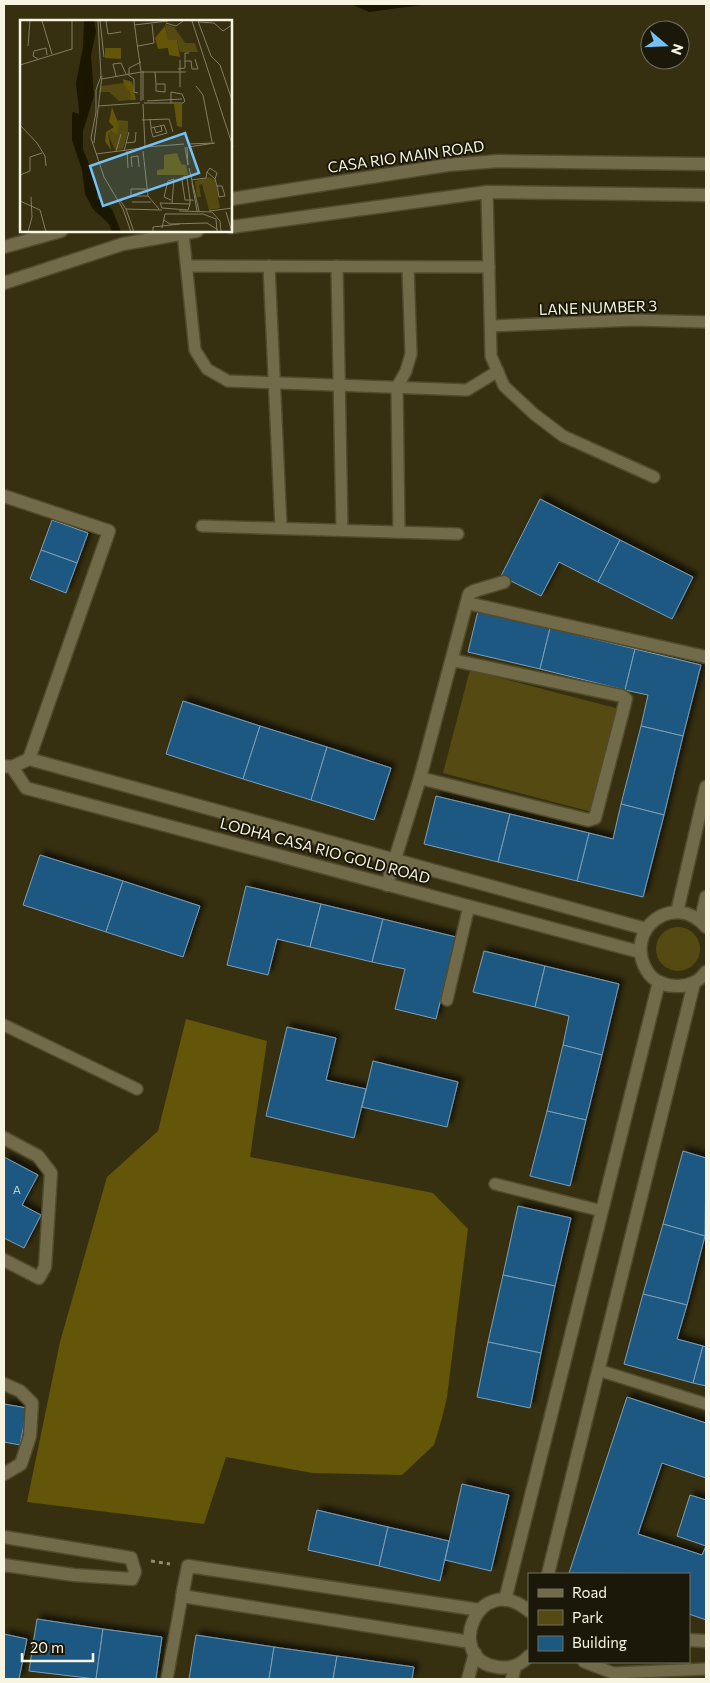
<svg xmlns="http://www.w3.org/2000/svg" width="710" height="1683" viewBox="0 0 710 1683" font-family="Commissioner,sans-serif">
<defs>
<filter id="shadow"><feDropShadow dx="4.5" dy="-4.5" stdDeviation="2.5" flood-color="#0009"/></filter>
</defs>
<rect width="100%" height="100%" fill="#363010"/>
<g fill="#554b12">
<path d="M 470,670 L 623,710 L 596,813 L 443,773 Z"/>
<circle cx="678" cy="949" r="22"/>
</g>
<path fill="#635609" d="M 186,1019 L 267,1041 L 250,1157 L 433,1193 L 468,1229 L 447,1397 L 442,1418 L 434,1445 L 402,1475 L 312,1473 L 226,1457 L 204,1524 L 27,1502 L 60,1342 L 107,1177 L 158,1131 Z"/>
<path fill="#1b1600" d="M 351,4 L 429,4 L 369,12 Z"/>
<g fill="#1b5981" stroke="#7f9eb6" filter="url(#shadow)">
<path d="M 540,499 L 620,540 L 598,582 L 559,562 L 541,596 L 501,576 Z"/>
<path d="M 52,520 L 88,533 L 77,563 L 41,550 Z"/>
<path d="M 620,540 L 693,577 L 672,619 L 598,582 Z"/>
<path d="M 41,550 L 77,563 L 66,593 L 30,579 Z"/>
<path d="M 478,611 L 550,628 L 540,669 L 468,652 Z"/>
<path d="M 550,628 L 635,649 L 625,690 L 540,669 Z"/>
<path d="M 635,649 L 701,665 L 683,736 L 641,726 L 648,695 L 625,690 Z"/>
<path d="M 183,701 L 260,726 L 243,779 L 166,754 Z"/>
<path d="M 260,726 L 327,747 L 311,800 L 243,779 Z"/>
<path d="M 641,726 L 683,736 L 664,815 L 621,804 Z"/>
<path d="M 327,747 L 391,768 L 374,820 L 311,800 Z"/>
<path d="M 436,796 L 510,814 L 498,862 L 424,844 Z"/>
<path d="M 621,804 L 664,815 L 643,897 L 577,881 L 589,833 L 613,839 Z"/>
<path d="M 510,814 L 589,833 L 577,881 L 498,862 Z"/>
<path d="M 40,855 L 123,881 L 106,932 L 23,905 Z"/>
<path d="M 123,881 L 200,906 L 183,957 L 106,932 Z"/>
<path d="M 246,886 L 321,904 L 310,947 L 277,939 L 268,975 L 227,965 Z"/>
<path d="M 321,904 L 383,919 L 372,962 L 310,947 Z"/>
<path d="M 383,919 L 456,937 L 436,1019 L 395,1009 L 405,969 L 372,962 Z"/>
<path d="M 484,951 L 545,966 L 535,1007 L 473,992 Z"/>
<path d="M 545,966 L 619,984 L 602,1055 L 563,1045 L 569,1016 L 535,1007 Z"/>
<path d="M 287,1027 L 336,1038 L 326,1080 L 366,1089 L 354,1138 L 266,1116 Z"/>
<path d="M 563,1045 L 602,1055 L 586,1120 L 547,1111 Z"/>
<path d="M 373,1061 L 458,1082 L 447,1127 L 362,1107 Z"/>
<path d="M 547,1111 L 586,1120 L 570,1186 L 530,1176 Z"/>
<path d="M 683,1151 L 706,1158 L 705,1236 L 663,1224 Z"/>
<path d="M 4,1157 L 38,1175 L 22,1205 L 41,1215 L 24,1248 L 4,1238 Z"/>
<path d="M 518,1206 L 571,1218 L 555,1286 L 503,1275 Z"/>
<path d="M 663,1224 L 705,1236 L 687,1305 L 643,1294 Z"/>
<path d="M 503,1275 L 555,1286 L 541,1353 L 488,1342 Z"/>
<path d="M 643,1294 L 687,1305 L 677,1339 L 703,1346 L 693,1383 L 624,1364 Z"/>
<path d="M 488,1342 L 541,1353 L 530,1408 L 477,1397 Z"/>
<path d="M 703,1346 L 706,1347 L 706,1386 L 693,1383 Z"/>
<path d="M 627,1397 L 706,1423 L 706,1478 L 662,1463 L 638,1534 L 702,1555 L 706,1546 L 677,1536 L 690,1495 L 706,1500 L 706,1620 L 689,1614 L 689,1574 L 569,1573 Z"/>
<path d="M 4,1404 L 27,1408 L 20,1445 L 4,1442 Z"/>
<path d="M 462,1484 L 509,1495 L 491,1571 L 445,1560 Z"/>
<path d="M 317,1510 L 388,1527 L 379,1566 L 308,1550 Z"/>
<path d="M 388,1527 L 449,1541 L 440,1581 L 379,1566 Z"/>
<path d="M 37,1619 L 103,1629 L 96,1679 L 29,1671 Z"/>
<path d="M 103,1629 L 162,1637 L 156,1679 L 96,1679 Z"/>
<path d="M 4,1634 L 27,1639 L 19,1679 L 4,1679 Z"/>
<path d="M 196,1635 L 274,1647 L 269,1679 L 189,1679 Z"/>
<path d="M 274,1647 L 337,1656 L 333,1679 L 269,1679 Z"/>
<path d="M 337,1656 L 414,1667 L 412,1679 L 333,1679 Z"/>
</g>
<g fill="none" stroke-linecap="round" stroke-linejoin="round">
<g stroke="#514b2d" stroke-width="14">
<g id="service">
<path d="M 487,192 L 491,356 L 504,386 L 534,414 L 563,436 L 654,477"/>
<path d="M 183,233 L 195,350 L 207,369 L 228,381 L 467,390 L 498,371"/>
<path d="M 187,266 L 489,267"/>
<path d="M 269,266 L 281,528"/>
<path d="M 337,266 L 342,530"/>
<path d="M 491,326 L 635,320 L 706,322"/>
<path d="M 202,526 L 458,534"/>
<path d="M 399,532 L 397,387 L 406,371 L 411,354 L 408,267"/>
<path d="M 447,1000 L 469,906"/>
<path d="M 4,1025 L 137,1089"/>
<path d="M 495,1184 L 602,1211"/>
<path d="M 598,1370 L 706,1404"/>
<path d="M 584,1662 L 613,1673 L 617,1677"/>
<path d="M 613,1673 L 706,1669"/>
<path d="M 167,1679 L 182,1596"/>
</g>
</g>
<g stroke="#514b2d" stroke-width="15">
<g id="minor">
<path d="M 4,496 L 109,531 L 29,759"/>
<path d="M 467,603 L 706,657"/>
<path d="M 4,766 L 12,767 L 29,759 L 646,929"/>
<path d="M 12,767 L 26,788 L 640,952"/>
<path d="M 420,778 L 588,820 L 595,818 L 626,699 L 622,696 L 452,660"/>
<path d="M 387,885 L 420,778 L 469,594 L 474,591 L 504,582"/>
<path d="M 4,1138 L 38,1156 L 51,1173 L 45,1267 L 39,1278 L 4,1260"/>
<path d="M 4,1384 L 20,1391 L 32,1403 L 30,1436 L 21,1464 L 4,1474"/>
<path d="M 4,1537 L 131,1558 L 135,1572 L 132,1579 L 74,1575 L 4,1565"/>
<path d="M 689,1640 L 706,1641"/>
<path d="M 470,1642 L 182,1596 L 188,1566 L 480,1610"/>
</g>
</g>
<g stroke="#514b2d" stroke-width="15">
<g id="tertiary">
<path d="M 231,199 L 448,165 L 499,161 L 706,164"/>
<path d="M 231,227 L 487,192 L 706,195"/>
<path d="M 4,247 L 61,231"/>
<path d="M 4,283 L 123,244 L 197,231"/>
<path d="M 677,912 L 706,787"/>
<path d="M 701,920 L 706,897"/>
<path d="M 706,927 C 675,890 622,929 647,971 C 653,981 665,986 676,986 C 688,987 700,981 706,972"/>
<path d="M 548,1574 L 694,983"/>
<path d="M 505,1600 L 659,982"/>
<path d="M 529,1611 C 478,1568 443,1660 497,1667 C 509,1669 520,1666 529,1656"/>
<path d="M 468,1679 L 475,1653"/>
<path d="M 512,1679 L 515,1666"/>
</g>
</g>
<path stroke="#928d74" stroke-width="3" stroke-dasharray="4 4" stroke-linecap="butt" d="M 151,1561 L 170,1564"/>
<use href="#service" stroke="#716b49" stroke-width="11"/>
<use href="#minor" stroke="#716b49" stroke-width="12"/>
<use href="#tertiary" stroke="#716b49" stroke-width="12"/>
</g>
<g text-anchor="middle" stroke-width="4" stroke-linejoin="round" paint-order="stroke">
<g font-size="12" fill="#c0cdc9">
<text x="17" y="1194">A</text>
</g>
<g font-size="15" fill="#f7f4e1" stroke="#1b180a">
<text transform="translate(406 157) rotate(-8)" y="5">CASA RIO MAIN ROAD</text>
<text transform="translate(598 308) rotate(-2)" y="5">LANE NUMBER 3</text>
<text transform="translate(325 851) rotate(15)" y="5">LODHA CASA RIO GOLD ROAD</text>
</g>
</g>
<g transform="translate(20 20)">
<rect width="212" height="212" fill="#363010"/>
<path d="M 145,4 L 154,7 L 165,23 L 175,23 L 178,32 L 160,32 L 157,20 L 148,21 ZM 103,63 L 111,72 L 111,80 L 99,81 L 89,72 L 79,72 L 81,66 ZM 98,100 L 108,101 L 108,112 L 103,129 L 95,130 L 88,114 L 91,111 L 97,115 ZM 189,157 L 195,160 L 200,188 L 189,190 L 182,164 L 179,165 L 181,177 L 177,177 L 175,161 Z" fill="#554b12"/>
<path d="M 145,6 L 148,20 L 157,20 L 160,37 L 149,35 L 148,28 L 138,29 L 135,18 ZM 85,28 L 101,28 L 101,39 L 85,38 ZM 103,59 L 112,62 L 116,80 L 111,80 L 110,72 L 104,65 ZM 154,84 L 162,84 L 162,107 L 157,106 ZM 92,87 L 99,105 L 97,115 L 91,111 L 88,114 L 91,130 L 85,121 L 86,112 L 94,107 L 89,102 ZM 157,133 L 161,144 L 166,145 L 168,155 L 137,155 L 137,150 L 144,149 L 144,135 Z" fill="#635609"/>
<path d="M 64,1 L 74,1 L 76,12 L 71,35 L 74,76 L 63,111 L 63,129 L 77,165 L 77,178 L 92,189 L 101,212 L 92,212 L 89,204 L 73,189 L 65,174 L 62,150 L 52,120 L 52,95 L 53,92 L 59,94 L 59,90 L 56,63 L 63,27 Z" fill="#1b1600"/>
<path fill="none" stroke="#837e64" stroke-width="1" d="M 22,1 L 32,34M 78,1 L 81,56 L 76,70 L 76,92 L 71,118 L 84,157 L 103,189 L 111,212M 80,1 L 84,37M 86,1 L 88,14 L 101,12M 114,1 L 121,52 L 121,81M 172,1 L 213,127M 178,1 L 191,36 L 200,45 L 213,83M 179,2 L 194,3 L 203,11 L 212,5M 146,3 L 156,6 L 163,1M 114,5 L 148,1M 8,26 L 10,1M 118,26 L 134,23 L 132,4M 18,39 L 13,36 L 14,31 L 26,28 L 27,35M 160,40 L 160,67M 165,41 L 171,41 L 172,49 L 178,49 L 175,39M 0,45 L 52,29 L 52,1M 158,49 L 165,48 L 165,33 L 169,33M 123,51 L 123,80M 135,52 L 136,63 L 136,71 L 145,72 L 145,64 L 136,64M 107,54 L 114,59 L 114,72 L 118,73M 109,54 L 109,48 L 121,42M 96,56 L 93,44 L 101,43 L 106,54M 82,59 L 121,52 L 166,52M 176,66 L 183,75 L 192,122M 127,81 L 162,79M 124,83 L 163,83 L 165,81 L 162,74 L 151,72 L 151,83M 123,84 L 125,127M 78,86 L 120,83M 130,99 L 131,106 L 131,109 L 133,117 L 147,113 L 144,105 L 131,108M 122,100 L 149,99 L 153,112M 0,105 L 17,123 L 25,136 L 26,146M 134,107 L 136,113 L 142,111 L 141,106M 74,123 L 82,56M 106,123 L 115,122 L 116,112M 168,124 L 194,123M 126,127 L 164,124M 165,127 L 168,145 L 167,127M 168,127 L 195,123M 96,131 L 101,114M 104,131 L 109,112M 107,131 L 108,148M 123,131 L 128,176 L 139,189M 76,134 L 122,128M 112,147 L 111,137 L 118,136 L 119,147M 169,148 L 179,191M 187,152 L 190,148 L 197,153 L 195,159M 0,155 L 10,151 L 10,137 L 22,133M 171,160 L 186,158 L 187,152 L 195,159 L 197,166 L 199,177 L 205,176 L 202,166 L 197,166M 172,163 L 177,191M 126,169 L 111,169 L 111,176 L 128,176M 99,179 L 106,189 L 114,212M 151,180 L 144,177 L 148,161 L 154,159 L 152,183M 0,181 L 20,190 L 26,212M 112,182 L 131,182M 170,184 L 168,190 L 142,188 L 140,183 L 170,184 L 170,180 L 167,157 L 164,156 L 162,160 L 165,180 L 173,180 L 173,181M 106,189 L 142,190M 159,191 L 192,192 L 200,201 L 201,212M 189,191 L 213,188M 206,192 L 212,212M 144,200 L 150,204 L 187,203 L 198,210M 142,208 L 145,194 L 183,194 L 196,199 L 197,212M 8,212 L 12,197 L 11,177M 133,212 L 133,207 L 160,204"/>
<path fill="#75c0f6" fill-opacity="0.15" stroke="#75c0f6" stroke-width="2.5" d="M 165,113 L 179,153 L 83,186 L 70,146 Z"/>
<rect width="212" height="212" fill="none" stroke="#f7f4e1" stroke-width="2.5"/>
</g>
<rect width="710" height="1683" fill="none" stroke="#f7f4e1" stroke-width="10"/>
<rect x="528" y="1573" width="162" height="90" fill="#1b180a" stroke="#737060"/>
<rect x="538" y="1589" width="25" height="8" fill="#716b49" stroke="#737060"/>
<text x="572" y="1598" font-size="15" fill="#f7f4e1">Road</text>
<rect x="538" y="1610" width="25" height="15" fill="#554b12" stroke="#737060"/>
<text x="572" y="1623" font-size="15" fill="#f7f4e1">Park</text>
<rect x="538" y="1636" width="25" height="15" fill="#1b5981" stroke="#737060"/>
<text x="572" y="1648" font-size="15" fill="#f7f4e1">Building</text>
<g transform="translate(665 45) rotate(109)"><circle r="24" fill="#1b180a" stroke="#737060"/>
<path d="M0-4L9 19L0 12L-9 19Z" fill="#75c0f6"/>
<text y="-8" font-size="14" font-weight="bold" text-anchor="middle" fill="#f7f4e1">N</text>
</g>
<path d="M22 1653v8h71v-8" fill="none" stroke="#f7f4e1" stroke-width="2.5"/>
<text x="30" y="1653" font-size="15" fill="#f7f4e1" stroke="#1b180a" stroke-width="4" paint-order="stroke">20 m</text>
</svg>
